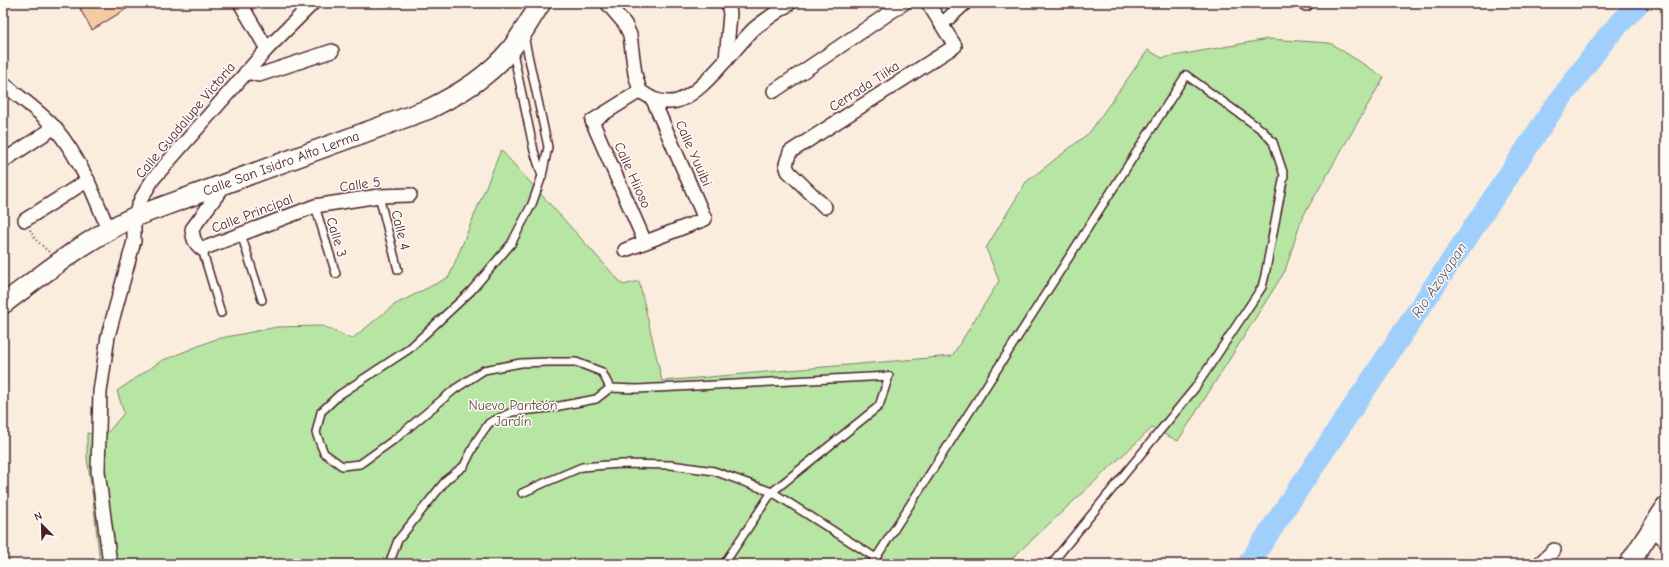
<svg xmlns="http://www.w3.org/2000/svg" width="1669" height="567" viewBox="0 0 1669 567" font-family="'Comic Neue',sans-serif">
<rect width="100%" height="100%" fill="#faedde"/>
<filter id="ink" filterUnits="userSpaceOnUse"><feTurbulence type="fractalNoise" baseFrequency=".025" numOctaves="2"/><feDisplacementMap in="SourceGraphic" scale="8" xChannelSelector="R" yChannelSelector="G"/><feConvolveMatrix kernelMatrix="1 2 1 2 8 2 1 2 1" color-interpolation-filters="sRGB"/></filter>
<g filter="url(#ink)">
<path fill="#b7e5a3" stroke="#808267" d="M 1268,39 L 1330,43 L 1384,77 L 1302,218 L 1285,271 L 1178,441 L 1152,428 L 1006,564 L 100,564 L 93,499 L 87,458 L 87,433 L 104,437 L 124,413 L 117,391 L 161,361 L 216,339 L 277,327 L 323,326 L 352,339 L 394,305 L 449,277 L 501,150 L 623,285 L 639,281 L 662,381 L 952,356 L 999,281 L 986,248 L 1026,182 L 1089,133 L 1148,50 L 1162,58 Z"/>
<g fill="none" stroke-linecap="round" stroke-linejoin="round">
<path stroke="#a1cffc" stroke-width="22" d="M 1248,564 L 1553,109 L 1607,37 L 1639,3"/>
</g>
<path fill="#f4cba3" stroke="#4a1f2b" d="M 90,3 L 136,3 L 92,30 L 80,9 Z"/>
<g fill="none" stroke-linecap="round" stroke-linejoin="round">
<g stroke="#4a1f2b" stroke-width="10">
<g id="lane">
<path d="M 513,52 L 534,151 L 542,176"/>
<path d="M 379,196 L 398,270"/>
<path d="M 315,206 L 336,274"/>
<path d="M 241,234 L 262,300"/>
<path d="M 202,249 L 221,313"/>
<path d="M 610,388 L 637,389 L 889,376 L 879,406 L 772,492 L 724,564"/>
<path d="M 522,493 L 544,483 L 582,467 L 620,464 L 671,465 L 714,471 L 772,492 L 876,558"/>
<path d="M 389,564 L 398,540 L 447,479 L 464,466 L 477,440 L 489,423 L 512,412 L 549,408 L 596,399 L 610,388 L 602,372 L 576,362 L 548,362 L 521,363 L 484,370 L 455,389 L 395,439 L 360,464 L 342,466 L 324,453 L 316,433 L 321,412 L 339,395 L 409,349 L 471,291 L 511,244 L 532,204 L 542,176 L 548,147 L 524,36"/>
<path d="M 872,564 L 1186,75 L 1262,130 L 1273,142 L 1284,175 L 1265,275 L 1262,287 L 1195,388 L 1051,564"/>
</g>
</g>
<g stroke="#4a1f2b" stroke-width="16">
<g id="street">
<path d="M 240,3 L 267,49"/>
<path d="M 607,3 L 625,24 L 630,35 L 635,74 L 640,91"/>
<path d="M 1306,4 L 1306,3"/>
<path d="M 942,24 L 965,3"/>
<path d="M 726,60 L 730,14 L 728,3"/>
<path d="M 246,72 L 259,75 L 332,51"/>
<path d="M 3,84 L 4,84 C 19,97 43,114 55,128 C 80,158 94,194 108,229"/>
<path d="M 640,91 C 649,97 656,102 668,102 C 697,104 734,47 755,28 C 766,19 779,11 790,3"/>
<path d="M 640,91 L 592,121 L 645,242"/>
<path d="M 774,91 L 904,3"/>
<path d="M 3,161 L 55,127"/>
<path d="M 226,183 L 192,229 C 193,238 194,243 202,249 L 315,206 L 379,196 L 410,195"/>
<path d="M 825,207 L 788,171 L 786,164 L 790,152 L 955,46 L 928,3"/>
<path d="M 25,220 L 88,180"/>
<path d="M 625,250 L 705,219 L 653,100"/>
<path d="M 1652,528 L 1666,541"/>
<path d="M 110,564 L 98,471 L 100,392 L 108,336 L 134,241 L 134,217 L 141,199 L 153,179 L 267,49 L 313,3"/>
<path d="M 1539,564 L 1554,550"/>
</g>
</g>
<g stroke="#4a1f2b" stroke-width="22">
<g id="secondary">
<path d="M 3,304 C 45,273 86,239 134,217 L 429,109 C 461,93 488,77 511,49 C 522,35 531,18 541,3"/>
<path d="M 1629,564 L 1666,507"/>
</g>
</g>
<path stroke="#4a1f2b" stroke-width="2" stroke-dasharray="1 3" stroke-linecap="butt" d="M 30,230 L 35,239 L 49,252"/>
<use href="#lane" stroke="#fdfcf7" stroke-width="7"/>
<use href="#street" stroke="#fdfcf7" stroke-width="13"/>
<use href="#secondary" stroke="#fdfcf7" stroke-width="19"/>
</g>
</g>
<g text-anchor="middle" stroke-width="3" stroke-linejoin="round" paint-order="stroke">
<g font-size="14" fill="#4a1f2b" stroke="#fdfcf7">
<text transform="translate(864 86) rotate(-33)" y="5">Cerrada Tiika</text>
<text transform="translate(185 120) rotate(-50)" y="5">Calle Guadalupe Victoria</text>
<text transform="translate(694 153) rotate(66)" y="5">Calle Yuuibi</text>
<text transform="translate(281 163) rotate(-20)" y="5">Calle San Isidro Alto Lerma</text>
<text transform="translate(633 175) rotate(66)" y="5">Calle Hiioso</text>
<text transform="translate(360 184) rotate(-8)" y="5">Calle 5</text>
<text transform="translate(252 213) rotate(-21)" y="5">Calle Principal</text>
<text transform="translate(401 230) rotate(76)" y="5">Calle 4</text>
<text transform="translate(337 237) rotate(73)" y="5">Calle 3</text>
</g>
<g font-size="14" fill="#655049" stroke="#fdfcf7">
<text x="513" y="410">Nuevo Panteón<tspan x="513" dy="16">Jardín</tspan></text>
</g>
<g font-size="15" font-style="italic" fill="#64546a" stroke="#fdfcf7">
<text transform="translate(1439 280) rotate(-56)" y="5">Rio Azoyapan</text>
</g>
</g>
<rect width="1669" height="567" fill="none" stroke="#fdfcf7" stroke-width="16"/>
<rect x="8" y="8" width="1653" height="551" fill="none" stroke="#4a1f2b" stroke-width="1.5" filter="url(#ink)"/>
<g transform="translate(42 525) rotate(337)" stroke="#fdfcf7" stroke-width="3" paint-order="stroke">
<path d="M0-3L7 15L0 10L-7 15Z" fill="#4a1f2b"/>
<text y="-6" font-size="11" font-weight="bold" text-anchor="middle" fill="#4a1f2b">N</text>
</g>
</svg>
